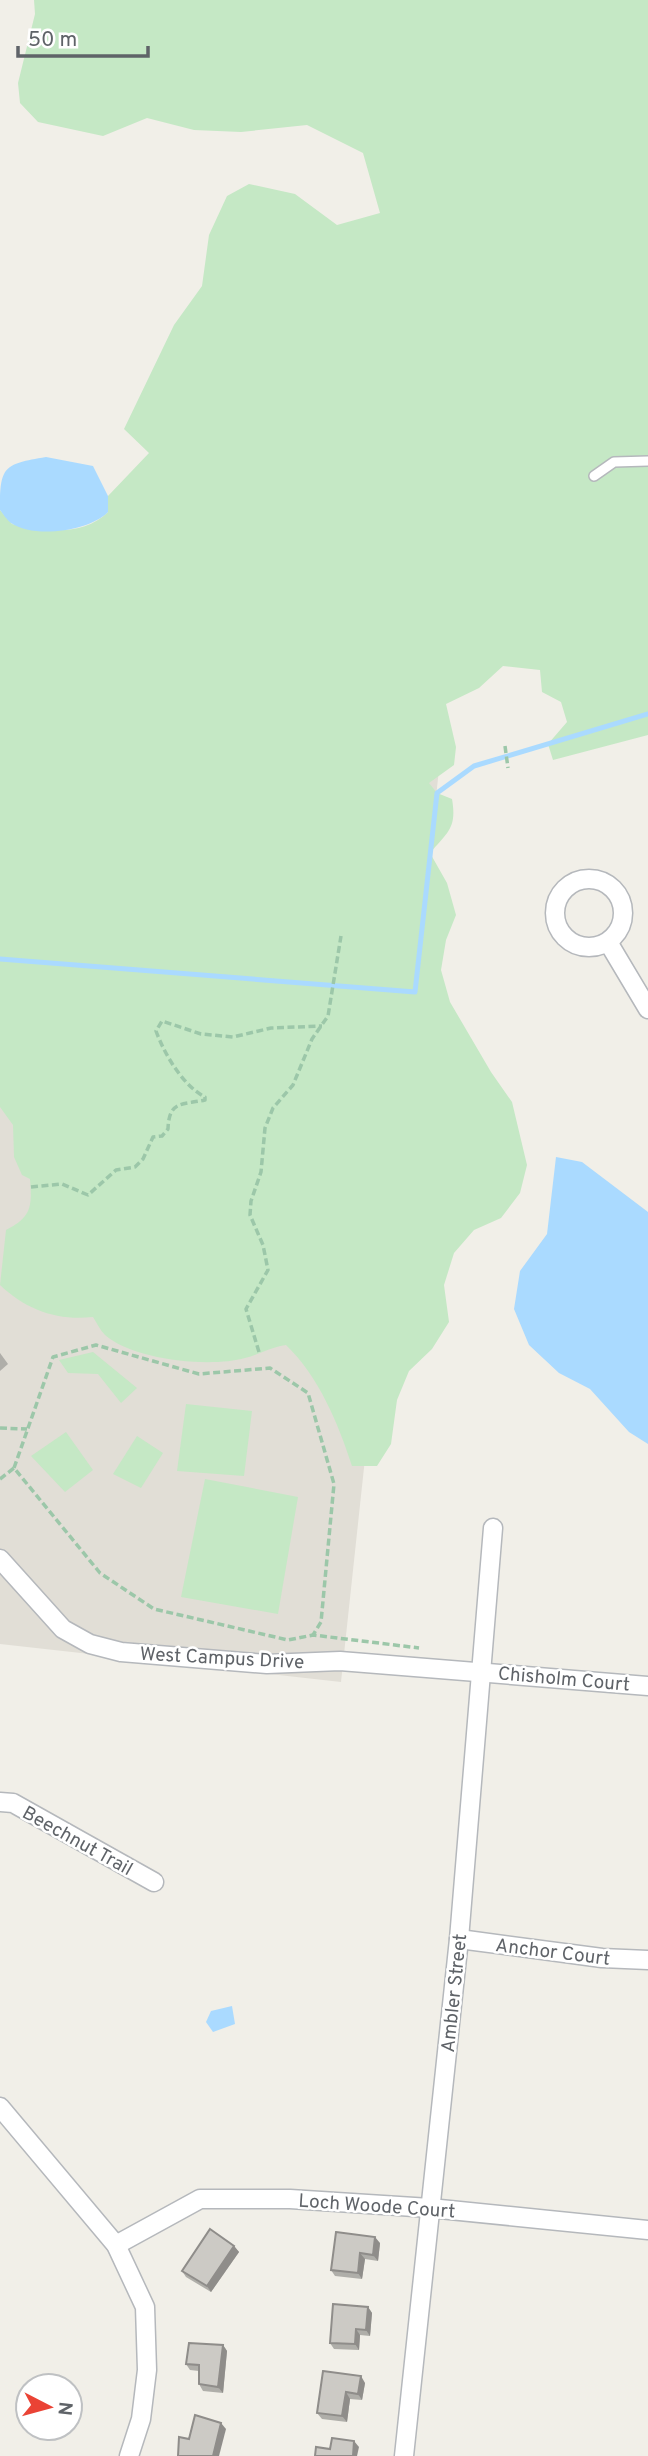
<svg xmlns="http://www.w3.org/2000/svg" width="648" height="2456" viewBox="0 0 648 2456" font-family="Overpass,sans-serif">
<rect width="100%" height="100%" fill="#f1efe8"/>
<path fill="#e1ded6" d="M 0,657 L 446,704 L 341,1682 L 0,1644 Z"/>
<g fill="#c5e8c5">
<path d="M 34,0 L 648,0 L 648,735 L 553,760 L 548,744 L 567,722 L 561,702 L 542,692 L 540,670 L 503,666 L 479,688 L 446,704 L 456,747 L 454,765 L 429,783 L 437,793 L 452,799 C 457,828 448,832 430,853 L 447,883 L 456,915 L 446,940 L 441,970 L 450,1002 L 491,1072 L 512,1102 L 527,1165 L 520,1193 L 501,1218 L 474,1230 L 454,1253 L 444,1285 L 449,1322 L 432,1349 L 409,1371 L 397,1400 L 391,1444 L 377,1466 L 352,1466 C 338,1423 319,1377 286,1345 C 271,1347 260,1354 245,1358 C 210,1368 133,1360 105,1335 C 100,1330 97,1323 93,1317 C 58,1321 26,1310 0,1285 L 6,1230 C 32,1217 32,1206 30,1179 L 22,1175 L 14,1157 L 13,1125 L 0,1107 L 0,510 L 12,524 C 45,531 83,537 108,512 L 108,496 L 149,453 L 124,429 L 174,325 L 202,286 L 209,235 L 227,196 L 249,184 L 295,194 L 337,225 L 380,213 L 363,153 L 307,125 L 241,132 L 194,130 L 147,118 L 103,136 L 38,122 L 20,103 L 18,83 L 35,14 Z"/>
<path d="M 93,1352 L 137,1388 L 121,1403 L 98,1374 L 68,1373 L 59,1360 Z"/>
<path d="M 186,1404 L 252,1411 L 244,1476 L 177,1471 Z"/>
<path d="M 66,1432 L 93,1470 L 65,1492 L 31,1456 Z"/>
<path d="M 137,1436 L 163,1453 L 141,1488 L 113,1474 Z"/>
<path d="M 205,1479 L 298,1497 L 278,1614 L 181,1597 Z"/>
</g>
<g fill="#aadaff">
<path d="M 46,457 L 93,466 L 108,496 L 108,512 C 90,531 34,539 11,523 C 7,520 3,514 0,510 C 0,467 3,464 46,457 Z"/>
<path d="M 556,1157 L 582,1162 L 648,1212 L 648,1444 L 629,1432 L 590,1389 L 559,1373 L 529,1345 L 514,1309 L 520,1271 L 547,1234 Z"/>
<path d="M 232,2006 L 235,2024 L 213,2032 L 206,2022 L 211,2011 Z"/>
</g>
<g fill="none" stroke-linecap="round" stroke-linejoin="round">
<path stroke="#aadaff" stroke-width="5" d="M 0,959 L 415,992 L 437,793 L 474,766 L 648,714"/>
<g stroke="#b5b8bc" stroke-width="12">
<path id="service" d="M 594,476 L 614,462 L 648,461"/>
</g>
<g stroke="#b5b8bc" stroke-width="21">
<g id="minor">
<circle cx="589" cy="913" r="34"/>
<path d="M 608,942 L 648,1009"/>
<path d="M 0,1559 L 63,1629 L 90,1644 L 121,1652 L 267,1664 L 340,1661 L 648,1686"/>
<path d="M 0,1802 L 13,1803 L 154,1882"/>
<path d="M 459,1939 L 602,1958 L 648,1960"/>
<path d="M 0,2107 L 116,2245 L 145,2307 L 147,2370 L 141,2419 L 129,2456"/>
<path d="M 116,2245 L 200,2199 L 290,2199 L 430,2208 L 648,2230"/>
<path d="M 404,2456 L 459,1939 L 493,1528"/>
</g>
</g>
<g stroke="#9cc7a9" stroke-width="3.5" stroke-dasharray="7 3.5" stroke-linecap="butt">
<path d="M 505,746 L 508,768"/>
<path d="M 31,1187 L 62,1184 L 88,1195 L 116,1170 L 135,1167 L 143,1159 L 153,1137 L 162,1136 L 168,1129 C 169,1100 182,1105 205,1100 L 205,1097 C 182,1085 164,1053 156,1031 L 162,1021 L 201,1034 L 233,1037 L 271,1028 L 322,1026"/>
<path d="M 259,1352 L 246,1309 L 268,1270 L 263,1245 L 250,1215 L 251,1201 L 261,1172 L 265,1128 L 273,1108 L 293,1085 L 312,1039 L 328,1016 L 341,936"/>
<path d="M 0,1428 L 27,1429"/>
<path d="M 14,1468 L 53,1357 L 96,1345 L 199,1374 L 270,1368 L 308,1393 L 334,1484 L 321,1622 L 313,1635"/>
<path d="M 0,1479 L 14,1468 L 100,1573 L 154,1609 L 288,1640 L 313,1635 L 419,1648"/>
</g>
<use href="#service" stroke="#fff" stroke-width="9"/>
<use href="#minor" stroke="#fff" stroke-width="18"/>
</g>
<g fill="#afaea9">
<path d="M 0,1353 L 8,1364 L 0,1371 Z"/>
<path d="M 380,2243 L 378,2261 L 365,2259 L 362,2279 L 335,2276 L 331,2270 Z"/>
<path d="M 234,2246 L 239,2252 L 211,2292 L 186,2277 L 182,2271 Z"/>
<path d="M 368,2307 L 372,2313 L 370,2336 L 360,2335 L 359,2350 L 334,2349 L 330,2343 Z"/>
<path d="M 223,2345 L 227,2351 L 223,2393 L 203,2391 L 199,2384 L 199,2371 L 190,2370 L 186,2364 Z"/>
<path d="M 323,2371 L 365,2383 L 362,2400 L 350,2399 L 347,2422 L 322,2419 L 317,2413 Z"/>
</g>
<g fill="#8f8d8a">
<path d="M 375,2237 L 380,2243 L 378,2261 L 373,2255 Z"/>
<path d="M 234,2246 L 239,2252 L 211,2292 L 207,2286 Z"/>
<path d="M 360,2253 L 365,2259 L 362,2279 L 358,2273 Z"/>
<path d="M 368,2307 L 372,2313 L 370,2336 L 366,2330 Z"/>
<path d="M 356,2329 L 360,2335 L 359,2350 L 355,2344 Z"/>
<path d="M 223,2345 L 227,2351 L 223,2393 L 218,2387 Z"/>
<path d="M 361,2376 L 365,2383 L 362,2400 L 358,2394 Z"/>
<path d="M 346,2392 L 350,2399 L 347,2422 L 342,2416 Z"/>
<path d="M 221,2423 L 226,2429 L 219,2456 L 213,2456 Z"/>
<path d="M 354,2441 L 359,2447 L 357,2456 L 353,2456 Z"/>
</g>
<g fill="#cccac5" stroke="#8f8d8a" stroke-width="2">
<path d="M 210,2229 L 234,2246 L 207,2286 L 182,2271 Z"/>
<path d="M 336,2232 L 375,2237 L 373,2255 L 360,2253 L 358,2273 L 331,2270 Z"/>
<path d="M 333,2304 L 368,2307 L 366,2330 L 356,2329 L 355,2344 L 330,2343 Z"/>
<path d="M 189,2343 L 223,2345 L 218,2387 L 199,2384 L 199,2365 L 186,2364 Z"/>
<path d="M 323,2371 L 361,2376 L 358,2394 L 346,2392 L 342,2416 L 317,2413 Z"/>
<path d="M 195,2415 L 221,2423 L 213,2456 L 178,2456 L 179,2437 L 189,2439 Z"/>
<path d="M 332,2438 L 354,2441 L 353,2456 L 315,2456 L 316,2447 L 330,2449 Z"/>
</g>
<g text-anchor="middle" stroke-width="5" stroke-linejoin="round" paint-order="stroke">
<g font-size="19" fill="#5f6368" stroke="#fff">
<text transform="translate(222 1657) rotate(3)" y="7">West Campus Drive</text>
<text transform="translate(564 1678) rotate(5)" y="7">Chisholm Court</text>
<text transform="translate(78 1840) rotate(29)" y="7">Beechnut Trail</text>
<text transform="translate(553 1951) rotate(7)" y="7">Anchor Court</text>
<text transform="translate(453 1993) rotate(-84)" y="7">Ambler Street</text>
<text transform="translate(377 2205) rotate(4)" y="7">Loch Woode Court</text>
</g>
</g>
<g transform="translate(49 2407) rotate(96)"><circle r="33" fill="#ffffff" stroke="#bfc1c3" stroke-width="2"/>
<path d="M0-5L12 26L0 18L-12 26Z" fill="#ea4335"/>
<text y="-10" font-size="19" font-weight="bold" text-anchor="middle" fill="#5f6368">N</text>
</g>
<path d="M18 46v10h130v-10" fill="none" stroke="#5f6368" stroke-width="3.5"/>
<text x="28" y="46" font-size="21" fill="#5f6368" stroke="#ffffff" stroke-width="5" paint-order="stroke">50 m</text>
</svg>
